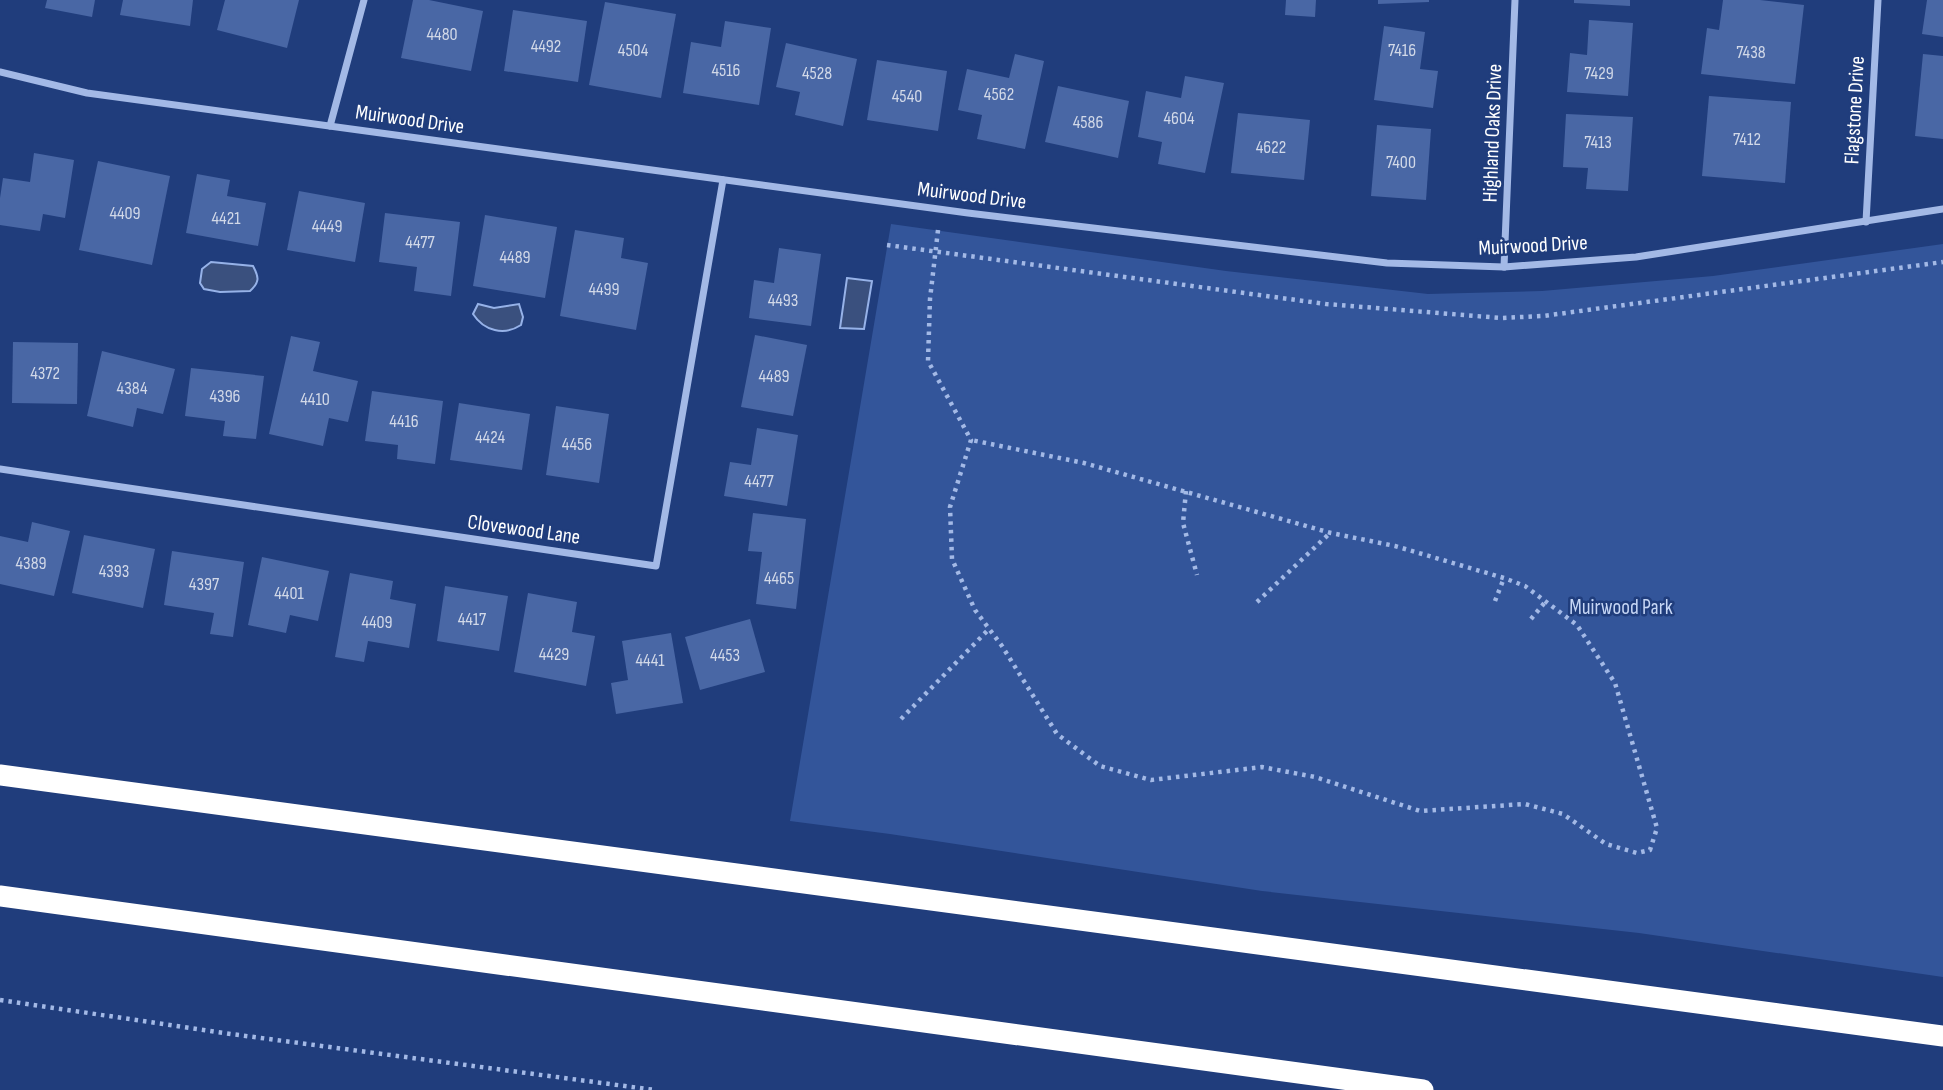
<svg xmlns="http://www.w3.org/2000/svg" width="1943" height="1090" viewBox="0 0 1943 1090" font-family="'Sofia Sans Condensed',sans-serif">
<rect width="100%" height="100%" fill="#203d7c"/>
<path fill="#33559a" d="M 891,224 L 1226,271 L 1428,294 L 1542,291 L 1713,276 L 1943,244 L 1943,977 L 1639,933 L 1262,891 L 890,834 L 790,821 Z"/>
<g fill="#3a507e" stroke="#96b2e8" stroke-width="2">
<path d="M 211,262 L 253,266 C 259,277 260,282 250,291 L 220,292 L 204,289 L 200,283 L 202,269 Z"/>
<path d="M 847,278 L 872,281 L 864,329 L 840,328 Z"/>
<path d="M 478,304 L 494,308 L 519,304 L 523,317 L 521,325 C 504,336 484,331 473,314 Z"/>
</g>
<g fill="#4967a5">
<path d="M 47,0 L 95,0 L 92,17 L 45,8 Z"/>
<path d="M 123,0 L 193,0 L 190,26 L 120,15 Z"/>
<path d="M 225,0 L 299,0 L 287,48 L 217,30 Z"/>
<path d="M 413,0 L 429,0 L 483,11 L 471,71 L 401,58 Z"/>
<path d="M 1286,0 L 1316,0 L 1315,17 L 1285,15 Z"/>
<path d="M 1378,0 L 1429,0 L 1429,2 L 1378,4 Z"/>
<path d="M 1574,0 L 1630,0 L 1630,6 L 1574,3 Z"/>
<path d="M 1723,0 L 1760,0 L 1804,5 L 1795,84 L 1701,74 L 1707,28 L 1719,30 Z"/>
<path d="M 1927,0 L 1943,0 L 1943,37 L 1922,34 Z"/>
<path d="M 605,2 L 676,14 L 661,98 L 589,85 Z"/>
<path d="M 513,10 L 587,21 L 578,82 L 504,71 Z"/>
<path d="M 1589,20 L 1633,23 L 1628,96 L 1567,92 L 1570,53 L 1587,55 Z"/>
<path d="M 725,21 L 771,28 L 759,105 L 683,93 L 691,42 L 721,47 Z"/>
<path d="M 1384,26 L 1425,32 L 1420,69 L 1438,71 L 1433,108 L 1374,100 Z"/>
<path d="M 786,43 L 857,59 L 843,126 L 795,115 L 800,92 L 776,87 Z"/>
<path d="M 1015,54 L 1044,61 L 1025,149 L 977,139 L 982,115 L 958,110 L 967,69 L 1009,78 Z"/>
<path d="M 1923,54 L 1943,56 L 1943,139 L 1915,136 Z"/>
<path d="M 877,60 L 947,71 L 938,131 L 867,120 Z"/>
<path d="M 1185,76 L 1224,83 L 1205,173 L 1158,164 L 1162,142 L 1138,137 L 1146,91 L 1181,98 Z"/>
<path d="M 1058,86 L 1129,101 L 1118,158 L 1045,142 Z"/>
<path d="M 1709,96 L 1791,102 L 1785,183 L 1702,176 Z"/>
<path d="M 1238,113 L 1310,120 L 1304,180 L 1231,173 Z"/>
<path d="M 1566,114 L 1633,117 L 1628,191 L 1586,189 L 1588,168 L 1563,167 Z"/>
<path d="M 1377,125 L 1431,129 L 1426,200 L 1371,196 Z"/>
<path d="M 34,153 L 74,160 L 65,218 L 43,214 L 40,231 L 0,225 L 0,198 L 3,178 L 30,182 Z"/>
<path d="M 98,161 L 170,176 L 152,265 L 79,250 Z"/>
<path d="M 197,174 L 230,180 L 227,196 L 266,203 L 258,246 L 186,233 Z"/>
<path d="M 299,191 L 365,203 L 355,262 L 287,250 Z"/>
<path d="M 385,213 L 460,222 L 451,296 L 414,291 L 417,267 L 379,262 Z"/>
<path d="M 485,215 L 557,227 L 545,298 L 473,286 Z"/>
<path d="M 575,230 L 624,238 L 621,258 L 648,263 L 636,330 L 560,316 Z"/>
<path d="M 779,248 L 821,254 L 811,326 L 749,318 L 754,280 L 774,283 Z"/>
<path d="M 755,335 L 807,345 L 793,416 L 741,407 Z"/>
<path d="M 291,336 L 320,342 L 313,371 L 358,381 L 348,422 L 329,418 L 323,446 L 269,434 Z"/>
<path d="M 13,342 L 78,343 L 77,404 L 12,403 Z"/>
<path d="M 102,351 L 175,369 L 163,414 L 137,408 L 133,427 L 87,416 Z"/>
<path d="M 191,368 L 264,376 L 256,439 L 223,436 L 225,421 L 185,416 Z"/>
<path d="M 372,391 L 443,401 L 435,464 L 397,459 L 398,445 L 365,441 Z"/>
<path d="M 459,403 L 530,414 L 522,470 L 450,460 Z"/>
<path d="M 556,406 L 609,414 L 599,483 L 546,475 Z"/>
<path d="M 757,428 L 798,435 L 787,506 L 724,496 L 730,462 L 751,465 Z"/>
<path d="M 753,513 L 806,519 L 796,609 L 756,604 L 762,552 L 748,551 Z"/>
<path d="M 32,522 L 70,531 L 54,596 L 0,584 L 0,536 L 28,542 Z"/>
<path d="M 84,535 L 155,549 L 143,608 L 72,593 Z"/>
<path d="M 172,551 L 244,562 L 233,637 L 210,634 L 214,613 L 164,605 Z"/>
<path d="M 262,557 L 329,571 L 318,621 L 290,615 L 286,633 L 248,625 Z"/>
<path d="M 350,573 L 393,581 L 390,599 L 416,604 L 409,648 L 368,641 L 364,662 L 335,657 Z"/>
<path d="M 445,586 L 508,596 L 499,651 L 437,641 Z"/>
<path d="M 528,593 L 577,602 L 572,632 L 595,636 L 586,686 L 514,672 Z"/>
<path d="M 750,619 L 765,672 L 700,690 L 685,637 Z"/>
<path d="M 671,633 L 683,703 L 616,714 L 611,683 L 628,680 L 622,641 Z"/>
</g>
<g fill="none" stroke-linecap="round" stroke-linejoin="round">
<g stroke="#a3b9e6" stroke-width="4.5" stroke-dasharray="3.5 5" stroke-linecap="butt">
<path d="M 938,230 L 930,299 L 928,361 L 971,440 L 950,507 L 952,559 L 975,610 L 1002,646 L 1057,734 L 1100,766 L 1151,780 L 1262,767 L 1315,777 L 1420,811 L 1525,804 L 1563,814 L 1606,844 L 1637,853 L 1650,850 L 1657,828 L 1615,683 L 1577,625 L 1525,586 L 1504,578 L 1395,546 L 1331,533 L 1084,463 L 971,440"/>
<path d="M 887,245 L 1326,304 L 1501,318 L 1543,316 L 1943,262"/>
<path d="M 1186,491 L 1183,523 L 1197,575"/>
<path d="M 1495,601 L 1504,578"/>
<path d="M 1257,602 L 1330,533"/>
<path d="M 1531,619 L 1546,601"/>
<path d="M 901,719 L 989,629"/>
<path d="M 0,1000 L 231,1034 L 655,1090"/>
</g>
<g stroke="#a3b9e6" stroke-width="7">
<path d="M 0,72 L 87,93 L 968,213 L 1387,263 L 1504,267 L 1636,257 L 1943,209"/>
<path d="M 330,126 L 364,0"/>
<path d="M 1866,222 L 1878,0"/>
<path d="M 1504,267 L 1515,0"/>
<path d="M 0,469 L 656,566 L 723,180"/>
</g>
<g stroke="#fff" stroke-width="21">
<path d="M 0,775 L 1943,1036"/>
<path d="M 0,896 L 1423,1090"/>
</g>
</g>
<g text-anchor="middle" stroke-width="5" stroke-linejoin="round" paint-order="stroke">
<g font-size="18" fill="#d2d9e8">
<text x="442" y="40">4480</text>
<text x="546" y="52">4492</text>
<text x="633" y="56">4504</text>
<text x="1402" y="56">7416</text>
<text x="1751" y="58">7438</text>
<text x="726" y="76">4516</text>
<text x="817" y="79">4528</text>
<text x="1599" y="79">7429</text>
<text x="999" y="100">4562</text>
<text x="907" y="102">4540</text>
<text x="1179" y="124">4604</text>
<text x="1088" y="128">4586</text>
<text x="1747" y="145">7412</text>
<text x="1598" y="148">7413</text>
<text x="1271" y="153">4622</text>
<text x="1401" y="168">7400</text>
<text x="125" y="219">4409</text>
<text x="226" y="224">4421</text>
<text x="327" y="232">4449</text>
<text x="420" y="248">4477</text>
<text x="515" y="263">4489</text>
<text x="604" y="295">4499</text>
<text x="783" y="306">4493</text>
<text x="45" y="379">4372</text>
<text x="774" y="382">4489</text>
<text x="132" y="394">4384</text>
<text x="225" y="402">4396</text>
<text x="315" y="405">4410</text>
<text x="404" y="427">4416</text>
<text x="490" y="443">4424</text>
<text x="577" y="450">4456</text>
<text x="759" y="487">4477</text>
<text x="31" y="569">4389</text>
<text x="114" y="577">4393</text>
<text x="779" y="584">4465</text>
<text x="204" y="590">4397</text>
<text x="289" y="599">4401</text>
<text x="472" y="625">4417</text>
<text x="377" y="628">4409</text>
<text x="554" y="660">4429</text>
<text x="725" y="661">4453</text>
<text x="650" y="666">4441</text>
</g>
<g font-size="21" fill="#fff" stroke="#203d7c">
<text transform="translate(1854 110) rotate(-87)" y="7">Flagstone Drive</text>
<text transform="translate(410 119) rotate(8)" y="7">Muirwood Drive</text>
<text transform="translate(1492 133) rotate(-88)" y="7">Highland Oaks Drive</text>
<text transform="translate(972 195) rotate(7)" y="7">Muirwood Drive</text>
<text transform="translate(1533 245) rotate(-3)" y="7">Muirwood Drive</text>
<text transform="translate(524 529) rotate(8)" y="7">Clovewood Lane</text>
</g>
<g font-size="21" fill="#c6d6f5" stroke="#203d7c">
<text x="1621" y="614">Muirwood Park</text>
</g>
</g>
</svg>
